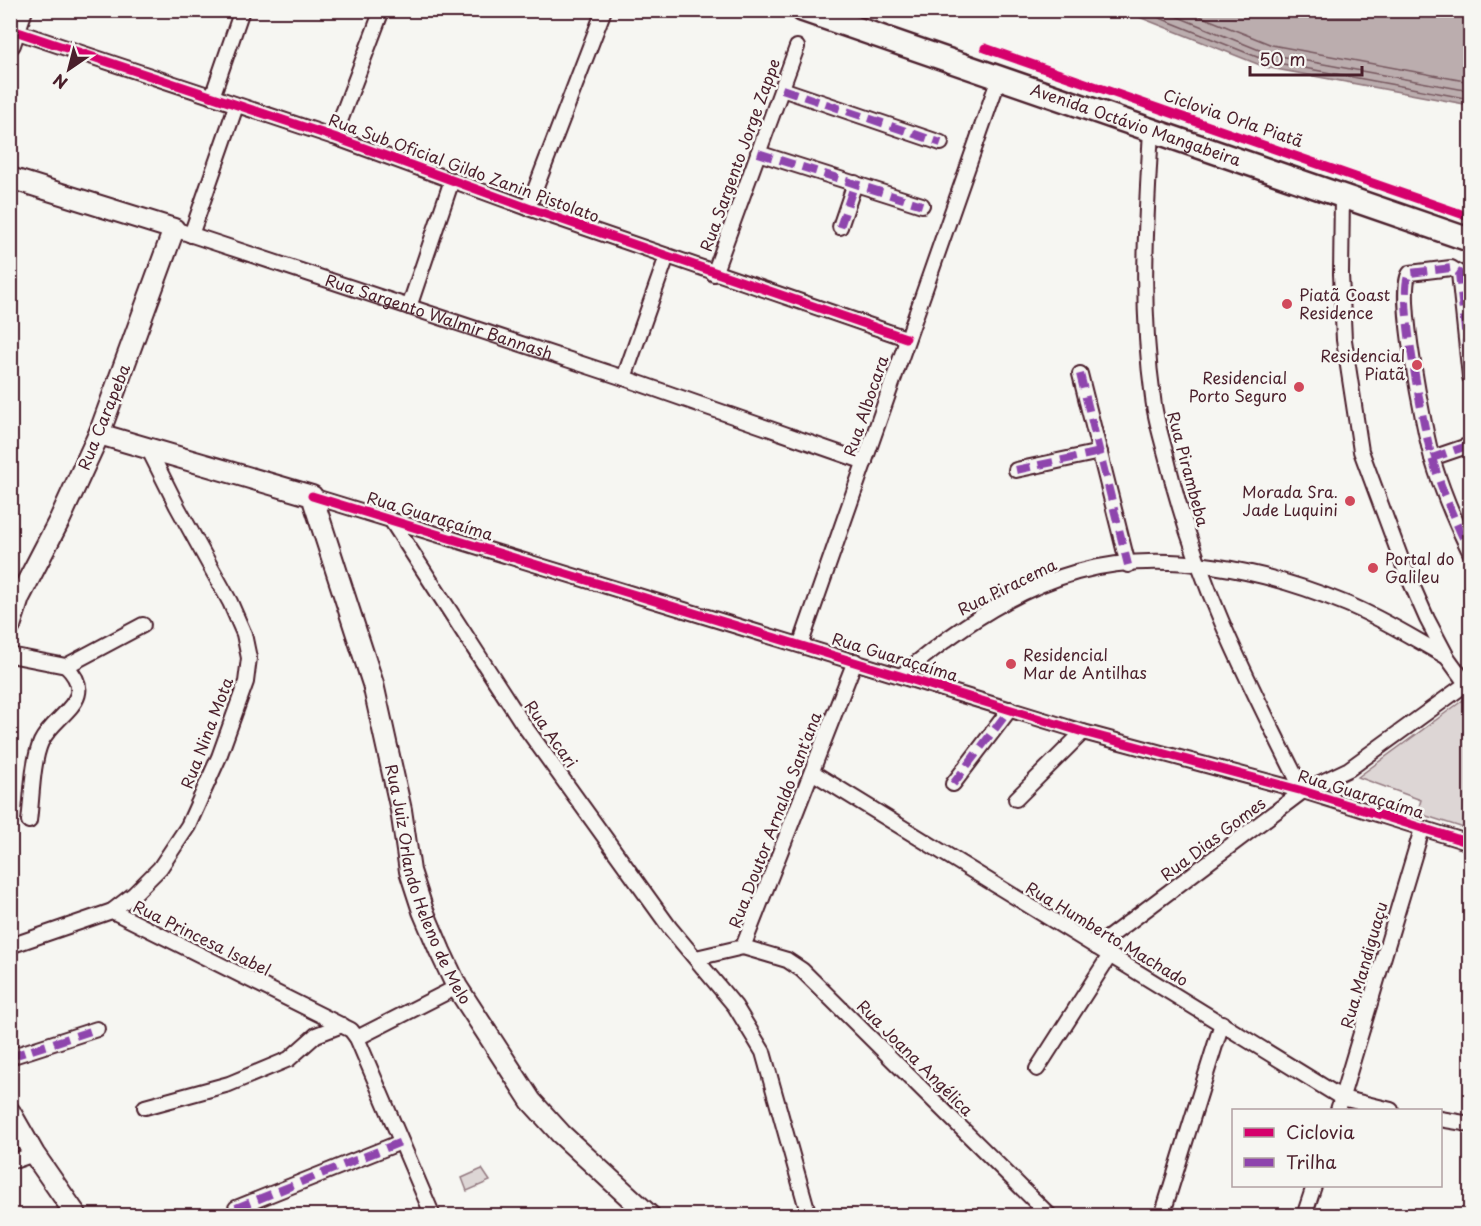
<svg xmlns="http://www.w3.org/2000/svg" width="1481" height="1226" viewBox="0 0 1481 1226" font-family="'Playpen Sans',sans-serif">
<rect width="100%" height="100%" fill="#f6f6f2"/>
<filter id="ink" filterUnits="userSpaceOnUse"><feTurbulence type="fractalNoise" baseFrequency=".0167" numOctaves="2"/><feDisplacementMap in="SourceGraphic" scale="12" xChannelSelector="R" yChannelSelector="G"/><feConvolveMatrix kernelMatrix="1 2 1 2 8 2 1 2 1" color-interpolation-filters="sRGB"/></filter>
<g filter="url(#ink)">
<g fill="#ddd6d5" stroke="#947a80" stroke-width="1.5">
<path d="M 1466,698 L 1470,703 L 1470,830 L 1417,813 L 1421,800 L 1358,777 Z"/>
<path d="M 482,1169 L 490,1181 L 467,1191 L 462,1178 Z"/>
</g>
<path fill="#bbadae" stroke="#8e747a" stroke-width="1.5" d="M 1124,11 L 1470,11 L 1470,105 L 1265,67 Z"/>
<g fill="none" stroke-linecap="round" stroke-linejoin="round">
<g stroke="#77585f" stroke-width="1.5">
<path d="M 1140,10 L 1267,61 L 1470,99"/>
<path d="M 1161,10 L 1269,54 L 1470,91"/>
<path d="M 1185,10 L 1272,45 L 1470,82"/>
</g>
<g stroke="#4a1f2b" stroke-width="18">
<g id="street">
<path d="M 15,31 L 334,137 L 528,208 L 906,338"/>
<path d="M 782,89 L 941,143"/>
<path d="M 212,97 L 242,10"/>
<path d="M 1151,130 C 1146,223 1140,305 1153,398 C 1155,417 1161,436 1166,455 C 1194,577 1247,680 1303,791"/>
<path d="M 334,137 L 382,10"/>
<path d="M 758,153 L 922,205"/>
<path d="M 1342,196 L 1341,274 L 1344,340 L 1361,451 L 1404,567 L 1427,619 L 1447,657 L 1470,689"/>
<path d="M 528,208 L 604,10"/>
<path d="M 840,227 L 855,183"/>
<path id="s1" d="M 174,229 L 624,378 L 865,462"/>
<path d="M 191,235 L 236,106"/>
<path d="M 714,274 L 797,47"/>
<path d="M 409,307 L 452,180"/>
<path d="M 1080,374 L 1128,565"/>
<path d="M 1470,377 L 1459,273 L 1451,268 L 1410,273 C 1395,287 1425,433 1432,458 C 1442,491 1455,522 1470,552"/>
<path d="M 624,378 L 667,256"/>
<path d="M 1432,458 L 1470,445"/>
<path d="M 1016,470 L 1100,452"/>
<path d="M 312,496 L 1083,732 L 1303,791 L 1470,843"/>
<path d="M 391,520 L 523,724 L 670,928 L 735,1006 L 763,1052 L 809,1216"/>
<path d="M 801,643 L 999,78"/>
<path d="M 10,655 L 66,666 L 143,625"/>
<path d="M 902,675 C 952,632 1012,590 1077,572 C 1165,548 1265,570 1347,604 C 1382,618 1414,639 1447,657"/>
<path d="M 812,772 L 1342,1098 L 1391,1110"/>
<path d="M 953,784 L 1010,709"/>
<path d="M 1016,799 L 1083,732"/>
<path d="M 29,821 C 32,799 32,762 41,742 C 55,713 100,700 66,666"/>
<path d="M 112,911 L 134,894 L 160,868 L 188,826 L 219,757 L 246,682 L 249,658 L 244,634 L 230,602 L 177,506 L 149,450"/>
<path d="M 10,946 L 112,911 L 351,1030 L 357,1038 L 433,1216"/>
<path d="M 743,947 L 787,960 L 802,970 L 1050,1216"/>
<path d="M 1096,947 L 1303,791 L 1349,769 L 1470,681"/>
<path d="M 696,958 L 743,947 L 855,661"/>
<path d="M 357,1038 L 457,987"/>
<path d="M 10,1057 L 97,1029"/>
<path d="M 1037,1069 L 1110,955"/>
<path d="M 145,1107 L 229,1084 L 289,1059 L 316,1035 L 342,1025"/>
<path d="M 1338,1110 L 1422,829"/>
<path d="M 1440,1119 L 1470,1124"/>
<path d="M 17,1160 L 34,1154"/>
<path d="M 236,1208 L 401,1142"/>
<path d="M 1162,1216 L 1222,1023"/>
<path d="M 1304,1216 L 1314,1186"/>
</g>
</g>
<g stroke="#4a1f2b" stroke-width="24">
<g id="secondary">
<path d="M 10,44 L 22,10"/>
<path d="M 10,178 L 174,229 L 99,434 L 60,519 L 19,598 L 10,626"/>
<path id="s2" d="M 99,434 L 312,496 L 373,684 L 401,810 L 410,871 L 423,911 L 440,951 L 457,987 L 531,1101 L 561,1134 L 650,1216"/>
<path d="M 10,1112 L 34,1154 L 77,1216"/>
</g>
</g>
<g stroke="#4a1f2b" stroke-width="27">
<g id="primary">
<path id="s3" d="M 803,10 L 1470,240"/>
</g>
</g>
<use href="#street" stroke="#f6f6f2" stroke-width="14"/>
<use href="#secondary" stroke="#f6f6f2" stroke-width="20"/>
<use href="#primary" stroke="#f6f6f2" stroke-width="22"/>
<g stroke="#8e44ad" stroke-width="8" stroke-dasharray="15 8" stroke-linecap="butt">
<path d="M 782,89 L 941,143"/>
<path d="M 758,153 L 922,205"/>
<path d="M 840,227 L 855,183"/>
<path d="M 1080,374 L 1128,565"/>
<path d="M 1470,377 L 1459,273 L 1451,268 L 1410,273 C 1395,287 1425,433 1432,458 C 1442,491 1455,522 1470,552"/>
<path d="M 1432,458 L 1470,445"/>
<path d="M 1016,470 L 1100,452"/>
<path d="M 953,784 L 1010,709"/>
<path d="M 10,1057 L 97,1029"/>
<path d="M 236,1208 L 401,1142"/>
</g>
<g stroke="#f6f6f2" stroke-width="13">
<g id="cycleway">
<path d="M 15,31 L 334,137 L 528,208 L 906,338"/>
<path d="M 985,48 L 1470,217"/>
<path d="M 312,496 L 1083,732 L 1303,791 L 1470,843"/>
</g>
</g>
<use href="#cycleway" stroke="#d6006c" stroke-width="9"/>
</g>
</g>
<g fill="#d1495b" stroke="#f6f6f2" stroke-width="2">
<circle cx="1287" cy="304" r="6"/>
<circle cx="1417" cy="365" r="6"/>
<circle cx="1299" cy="387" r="6"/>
<circle cx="1350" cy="501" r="6"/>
<circle cx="1373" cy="568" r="6"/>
<circle cx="1011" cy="664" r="6"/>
</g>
<g text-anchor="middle" stroke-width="5" stroke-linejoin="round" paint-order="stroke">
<g font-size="16" fill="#4a1f2b" stroke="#f6f6f2">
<text transform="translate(1233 118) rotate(19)" y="6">Ciclovia Orla Piatã</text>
<text dy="6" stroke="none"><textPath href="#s3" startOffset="352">Avenida Octávio Mangabeira</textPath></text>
<text transform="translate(740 155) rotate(-70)" y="6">Rua Sargento Jorge Zappe</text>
<text transform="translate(464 168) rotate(20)" y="6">Rua Sub Oficial Gildo Zanin Pistolato</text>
<text dy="6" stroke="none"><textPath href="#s1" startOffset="279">Rua Sargento Walmir Bannash</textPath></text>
<text transform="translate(866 406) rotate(-71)" y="6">Rua Albocara</text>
<text transform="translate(104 417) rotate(-68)" y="6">Rua Carapeba</text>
<text transform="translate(1188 469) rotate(75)" y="6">Rua Pirambeba</text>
<text transform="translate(430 516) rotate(17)" y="6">Rua Guaraçaíma</text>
<text transform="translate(1007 587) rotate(-26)" y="6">Rua Piracema</text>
<text transform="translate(895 657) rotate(17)" y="6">Rua Guaraçaíma</text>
<text transform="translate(207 733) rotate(-69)" y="6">Rua Nina Mota</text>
<text transform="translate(551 734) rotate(55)" y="6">Rua Acari</text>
<text transform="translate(1361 794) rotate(17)" y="6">Rua Guaraçaíma</text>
<text transform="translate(775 820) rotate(-69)" y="6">Rua Doutor Arnaldo Sant'ana</text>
<text transform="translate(1213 839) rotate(-37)" y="6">Rua Dias Gomes</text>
<text dy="6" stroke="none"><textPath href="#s2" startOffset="628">Rua Juiz Orlando Heleno de Melo</textPath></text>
<text transform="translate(1107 934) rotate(31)" y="6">Rua Humberto Machado</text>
<text transform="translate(202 938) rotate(26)" y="6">Rua Princesa Isabel</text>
<text transform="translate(1364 965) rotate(-74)" y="6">Rua Mandiguaçu</text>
<text transform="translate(915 1058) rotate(45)" y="6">Rua Joana Angélica</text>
</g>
<g font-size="16" fill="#4a1f2b" stroke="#f6f6f2" text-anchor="start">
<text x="1299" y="301">Piatã Coast<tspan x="1299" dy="18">Residence</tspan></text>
<text x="1405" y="362" text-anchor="end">Residencial<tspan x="1405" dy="18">Piatã</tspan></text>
<text x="1287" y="384" text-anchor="end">Residencial<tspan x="1287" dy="18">Porto Seguro</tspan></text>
<text x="1338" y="498" text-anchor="end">Morada Sra.<tspan x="1338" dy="18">Jade Luquini</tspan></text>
<text x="1385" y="565">Portal do<tspan x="1385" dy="18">Galileu</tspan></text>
<text x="1023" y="661">Residencial<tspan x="1023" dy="18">Mar de Antilhas</tspan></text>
</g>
</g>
<rect width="1481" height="1226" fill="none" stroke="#f6f6f2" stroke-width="36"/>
<rect x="18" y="18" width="1445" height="1190" fill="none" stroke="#4a1f2b" stroke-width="2" filter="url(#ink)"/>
<rect x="1232" y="1109" width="210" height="78" fill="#f6f6f2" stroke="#b1a0a2" stroke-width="1.5"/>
<rect x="1244" y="1128" width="30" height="9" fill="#d6006c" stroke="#b1a0a2" stroke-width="1.5"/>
<text x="1286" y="1139" font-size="18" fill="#4a1f2b">Ciclovia</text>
<rect x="1244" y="1158" width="30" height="9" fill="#8e44ad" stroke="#b1a0a2" stroke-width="1.5"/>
<text x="1286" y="1169" font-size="18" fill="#4a1f2b">Trilha</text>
<g transform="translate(69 69) rotate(215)" stroke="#f6f6f2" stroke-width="4.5" paint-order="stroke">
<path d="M0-4.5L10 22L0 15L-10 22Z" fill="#4a1f2b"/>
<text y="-9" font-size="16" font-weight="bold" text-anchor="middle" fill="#4a1f2b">N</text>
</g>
<path d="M1250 66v9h112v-9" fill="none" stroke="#4a1f2b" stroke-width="3"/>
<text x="1259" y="66" font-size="18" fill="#4a1f2b" stroke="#f6f6f2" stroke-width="4.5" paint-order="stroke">50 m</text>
</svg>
